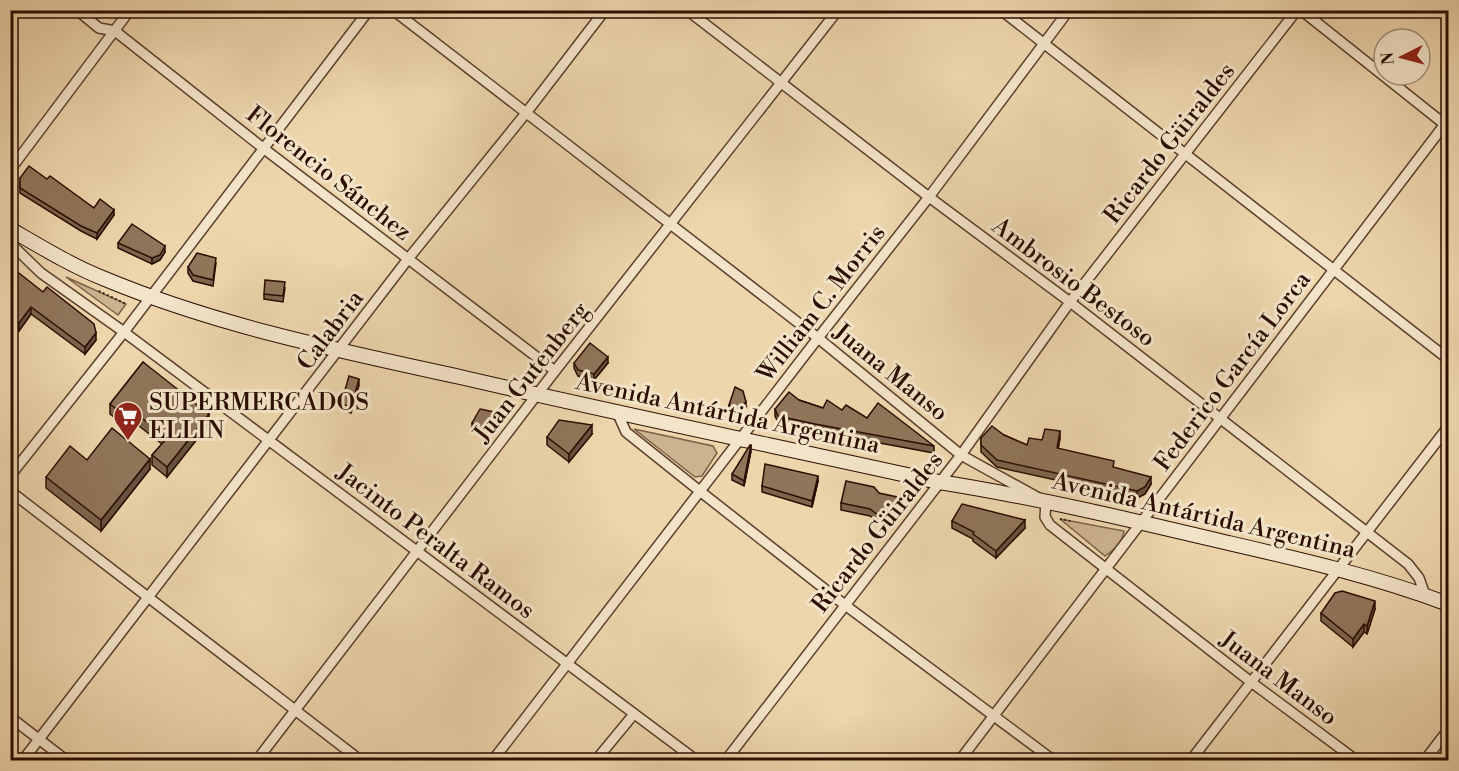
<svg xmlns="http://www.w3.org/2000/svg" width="1459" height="771" viewBox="0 0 1459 771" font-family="'Libre Bodoni',serif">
<rect width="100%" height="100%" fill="#edd5ac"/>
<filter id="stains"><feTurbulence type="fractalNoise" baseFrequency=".00333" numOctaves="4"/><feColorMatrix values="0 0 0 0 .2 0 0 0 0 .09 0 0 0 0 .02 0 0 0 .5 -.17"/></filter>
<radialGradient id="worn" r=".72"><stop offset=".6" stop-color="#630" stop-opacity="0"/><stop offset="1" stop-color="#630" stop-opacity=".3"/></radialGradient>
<g fill="#ccb38f" stroke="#7c6048" stroke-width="1.5">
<path d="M 66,277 L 126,304 L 118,315 Z"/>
<path d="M 634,429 L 713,446 L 717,453 L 702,476 L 695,477 Z"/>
<path d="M 1060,519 L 1124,531 C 1123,541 1114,550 1105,556 Z"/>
</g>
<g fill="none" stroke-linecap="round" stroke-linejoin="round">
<g stroke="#5c3f2c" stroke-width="12">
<g id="minor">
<path d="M 77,10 L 99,28 L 115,31 L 263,148 L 555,371"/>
<path d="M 393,10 L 818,338 L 961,455 L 1046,502 L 1045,517 L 1050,525 L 1251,682 L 1356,760"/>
<path d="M 687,10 L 929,197 L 1070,302 L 1408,564 L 1419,578 L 1425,595"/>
<path d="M 1001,10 L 1448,359"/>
<path d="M 1301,10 L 1448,127"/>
<path d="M 10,170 L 130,10"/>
<path d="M 10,243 L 41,273 L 124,332 L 696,760"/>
<path d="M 617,412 L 626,432 L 701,492 L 845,605 L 1053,760"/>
<path d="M 10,476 L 124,332 L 369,10"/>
<path d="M 10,491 L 360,760"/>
<path d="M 10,717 L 66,760"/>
<path d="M 23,760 L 408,259 L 526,113 L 605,10"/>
<path d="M 257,760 L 555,371 L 838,10"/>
<path d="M 493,760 L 818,338 L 929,197 L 1069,10"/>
<path d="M 596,760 L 634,714"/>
<path d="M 726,760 L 961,455 L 1070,302 L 1297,10"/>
<path d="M 960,760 L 1448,120"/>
<path d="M 1191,760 L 1448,427"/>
<path d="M 1425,760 L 1448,730"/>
</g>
</g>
<g stroke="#2b0d02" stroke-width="16">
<path id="secondary" d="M 10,229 C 41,247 72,266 105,279 C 218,326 341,351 460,377 C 620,414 780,447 939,482 C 1034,497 1127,519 1220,541 C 1298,559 1374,576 1448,604"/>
</g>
<g stroke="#2b0d02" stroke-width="2" stroke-dasharray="1.5 3" stroke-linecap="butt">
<path d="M 99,291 L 126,304"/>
<path d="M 1060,519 L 1071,521"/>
</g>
<use href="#minor" stroke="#f3e4c9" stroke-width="9"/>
<use href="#secondary" stroke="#f3e4c9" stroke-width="14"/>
</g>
<g fill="#7c654d" stroke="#2b0d02" stroke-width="1.5">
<path d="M 20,178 L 47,179 L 94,208 L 114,215 L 97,239 L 81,231 L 20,193 Z"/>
<path d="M 118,243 L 165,252 L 160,260 L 152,264 L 118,248 Z"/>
<path d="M 216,263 L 213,286 L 193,281 L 188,273 L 188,267 Z"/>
<path d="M 10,266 L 96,340 L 85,354 L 31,314 L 19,331 L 10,324 L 10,303 L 12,302 L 10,301 Z"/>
<path d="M 285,288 L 283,302 L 264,299 L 264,294 Z"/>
<path d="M 143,362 L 209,424 L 167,477 L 152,465 L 152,455 L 162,444 L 125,415 L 120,422 L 110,414 L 110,404 Z"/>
<path d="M 574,363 L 608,363 L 594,380 L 578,376 L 574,368 Z"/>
<path d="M 359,385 L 351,413 L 341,410 L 341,404 Z"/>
<path d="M 799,400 L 823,408 L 842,410 L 867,418 L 934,446 L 934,453 L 815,431 L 778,422 L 775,416 L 775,409 Z"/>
<path d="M 729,405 L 746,407 L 739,413 L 729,411 Z"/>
<path d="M 472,423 L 496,424 L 486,438 L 472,428 Z"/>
<path d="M 592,434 L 569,462 L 547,445 L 547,437 Z"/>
<path d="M 1004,435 L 1027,445 L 1042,440 L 1060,438 L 1058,449 L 1114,468 L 1151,484 L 1145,494 L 1137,498 L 997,467 L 981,452 L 981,438 Z"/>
<path d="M 751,451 L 744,486 L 732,480 L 732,474 Z"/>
<path d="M 87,460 L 150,469 L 101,531 L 46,488 L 46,477 Z"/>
<path d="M 818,481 L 812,507 L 762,492 L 762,486 Z"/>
<path d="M 879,493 L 899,509 L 886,527 L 870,516 L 841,510 L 841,503 Z"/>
<path d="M 952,521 L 1025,528 L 996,558 L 973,541 L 973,539 L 952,528 Z"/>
<path d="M 1375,609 L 1367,634 L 1364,632 L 1353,647 L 1321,621 L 1321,613 Z"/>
</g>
<g fill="#65523f" stroke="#2b0d02" stroke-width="1.5">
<path d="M 114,210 L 114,215 L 97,239 L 97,233 Z"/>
<path d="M 165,246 L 165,252 L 160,260 L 152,264 L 152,258 Z"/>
<path d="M 31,307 L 31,314 L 19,331 L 19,323 Z"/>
<path d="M 96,333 L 96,340 L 85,354 L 85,347 Z"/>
<path d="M 608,357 L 608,363 L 594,380 L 594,374 Z"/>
<path d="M 359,379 L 359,385 L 351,413 L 351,407 Z"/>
<path d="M 746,402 L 746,407 L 739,413 L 739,408 Z"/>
<path d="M 125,405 L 125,415 L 120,422 L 120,412 Z"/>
<path d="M 209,414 L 209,424 L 167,477 L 167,467 Z"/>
<path d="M 496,419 L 496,424 L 486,438 L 486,432 Z"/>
<path d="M 592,425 L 592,434 L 569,462 L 569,454 Z"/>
<path d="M 1060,431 L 1060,438 L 1057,455 L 1057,448 Z"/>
<path d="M 751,445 L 751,451 L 744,486 L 744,481 Z"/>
<path d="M 150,459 L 150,469 L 101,531 L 101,520 Z"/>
<path d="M 818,476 L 818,481 L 812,507 L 812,501 Z"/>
<path d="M 1151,477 L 1151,484 L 1145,494 L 1137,498 L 1137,491 Z"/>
<path d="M 899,503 L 899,509 L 886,527 L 886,521 Z"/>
<path d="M 1025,520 L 1025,528 L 996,558 L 996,551 Z"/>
<path d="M 1375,601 L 1375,609 L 1367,634 L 1367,626 Z"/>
<path d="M 1364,624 L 1364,632 L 1353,647 L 1353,639 Z"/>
</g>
<g fill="#90755a" stroke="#2b0d02" stroke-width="1.5">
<path d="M 29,166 L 47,179 L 50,176 L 94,208 L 100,199 L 114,210 L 97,233 L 81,226 L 20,188 L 20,178 Z"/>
<path d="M 132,224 L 165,246 L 160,255 L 152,258 L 118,243 Z"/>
<path d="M 197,253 L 216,258 L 213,280 L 193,275 L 188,267 Z"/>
<path d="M 10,266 L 43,292 L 47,287 L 94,324 L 96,333 L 85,347 L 31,307 L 19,323 L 10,317 L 10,303 L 15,298 L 10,294 Z"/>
<path d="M 265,280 L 285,282 L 283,296 L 264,294 Z"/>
<path d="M 590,343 L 608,357 L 594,374 L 578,370 L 574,363 Z"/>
<path d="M 143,362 L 209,414 L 167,467 L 152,455 L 167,438 L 125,405 L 120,412 L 110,404 Z"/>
<path d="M 349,376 L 359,379 L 351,407 L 341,404 Z"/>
<path d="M 735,387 L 743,391 L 746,402 L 739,408 L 729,405 Z"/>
<path d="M 789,392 L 799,400 L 823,408 L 827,400 L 842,410 L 846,405 L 867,418 L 878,403 L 934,446 L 815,424 L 778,416 L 775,409 Z"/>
<path d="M 480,409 L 494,412 L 496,419 L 486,432 L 472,423 Z"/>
<path d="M 559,420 L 592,425 L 569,454 L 547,437 Z"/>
<path d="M 992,426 L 1004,435 L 1027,445 L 1029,438 L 1042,440 L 1045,429 L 1060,431 L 1057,448 L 1114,461 L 1113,467 L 1151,477 L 1145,487 L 1137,491 L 997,460 L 981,445 L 981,438 Z"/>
<path d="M 112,428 L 150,459 L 101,520 L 46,477 L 70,446 L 87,460 Z"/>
<path d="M 750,445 L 751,445 L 744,481 L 732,474 Z"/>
<path d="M 765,464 L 818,476 L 812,501 L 762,486 Z"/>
<path d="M 846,481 L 874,487 L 879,493 L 897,497 L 899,503 L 886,521 L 870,509 L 841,503 Z"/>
<path d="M 962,504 L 1025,520 L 996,551 L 973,534 L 974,532 L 952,521 Z"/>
<path d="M 1342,591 L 1375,601 L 1367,626 L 1364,624 L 1353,639 L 1321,613 L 1335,593 Z"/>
</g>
<defs>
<g id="supermarket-pin" transform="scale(1.5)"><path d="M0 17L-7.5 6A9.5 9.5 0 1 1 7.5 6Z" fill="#8f2418" stroke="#f3e4c9"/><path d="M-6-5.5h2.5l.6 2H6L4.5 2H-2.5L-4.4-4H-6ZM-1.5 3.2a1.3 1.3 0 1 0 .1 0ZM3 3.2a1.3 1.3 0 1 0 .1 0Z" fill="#fff"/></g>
</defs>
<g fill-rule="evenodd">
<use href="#supermarket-pin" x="128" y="416"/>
</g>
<g text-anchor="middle" stroke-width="6" stroke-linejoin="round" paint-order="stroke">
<g font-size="24" fill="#2b0d02" stroke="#f3e4c9">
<text transform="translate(1169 143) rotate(-52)" y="8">Ricardo Güiraldes</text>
<text transform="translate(329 173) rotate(38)" y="8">Florencio Sánchez</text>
<text transform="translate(1074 282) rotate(37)" y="8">Ambrosio Bestoso</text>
<text transform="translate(821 303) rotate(-52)" y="8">William C. Morris</text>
<text transform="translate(330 330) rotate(-53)" y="8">Calabria</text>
<text transform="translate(1232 371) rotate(-53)" y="8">Federico García Lorca</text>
<text transform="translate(531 372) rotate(-52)" y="8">Juan Gutenberg</text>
<text transform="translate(891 372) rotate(39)" y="8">Juana Manso</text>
<text transform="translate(728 413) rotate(12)" y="8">Avenida Antártida Argentina</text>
<text transform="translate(1204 515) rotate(13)" y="8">Avenida Antártida Argentina</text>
<text transform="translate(877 532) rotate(-52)" y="8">Ricardo Güiraldes</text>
<text transform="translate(436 541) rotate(37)" y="8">Jacinto Peralta Ramos</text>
<text transform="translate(1279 678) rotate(37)" y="8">Juana Manso</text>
</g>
<g font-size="24" fill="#2b0d02" stroke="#f3e4c9" text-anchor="start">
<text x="149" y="410">SUPERMERCADOS<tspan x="149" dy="28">ELLIN</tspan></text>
</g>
</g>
<rect width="1459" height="771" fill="none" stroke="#edd5ac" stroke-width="36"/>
<rect x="12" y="12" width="1435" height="747" fill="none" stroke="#2b0d02" stroke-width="3"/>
<rect x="18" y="18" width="1423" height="735" fill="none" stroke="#2b0d02" stroke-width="1.5"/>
<g transform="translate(1402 57) rotate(264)"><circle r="28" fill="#f3e4c9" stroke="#a38e79" stroke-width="1.5"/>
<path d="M0-4.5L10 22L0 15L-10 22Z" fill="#8f2418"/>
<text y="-9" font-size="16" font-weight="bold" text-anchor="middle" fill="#2b0d02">N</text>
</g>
<rect width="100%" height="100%" filter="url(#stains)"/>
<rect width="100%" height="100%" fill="url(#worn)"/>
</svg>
